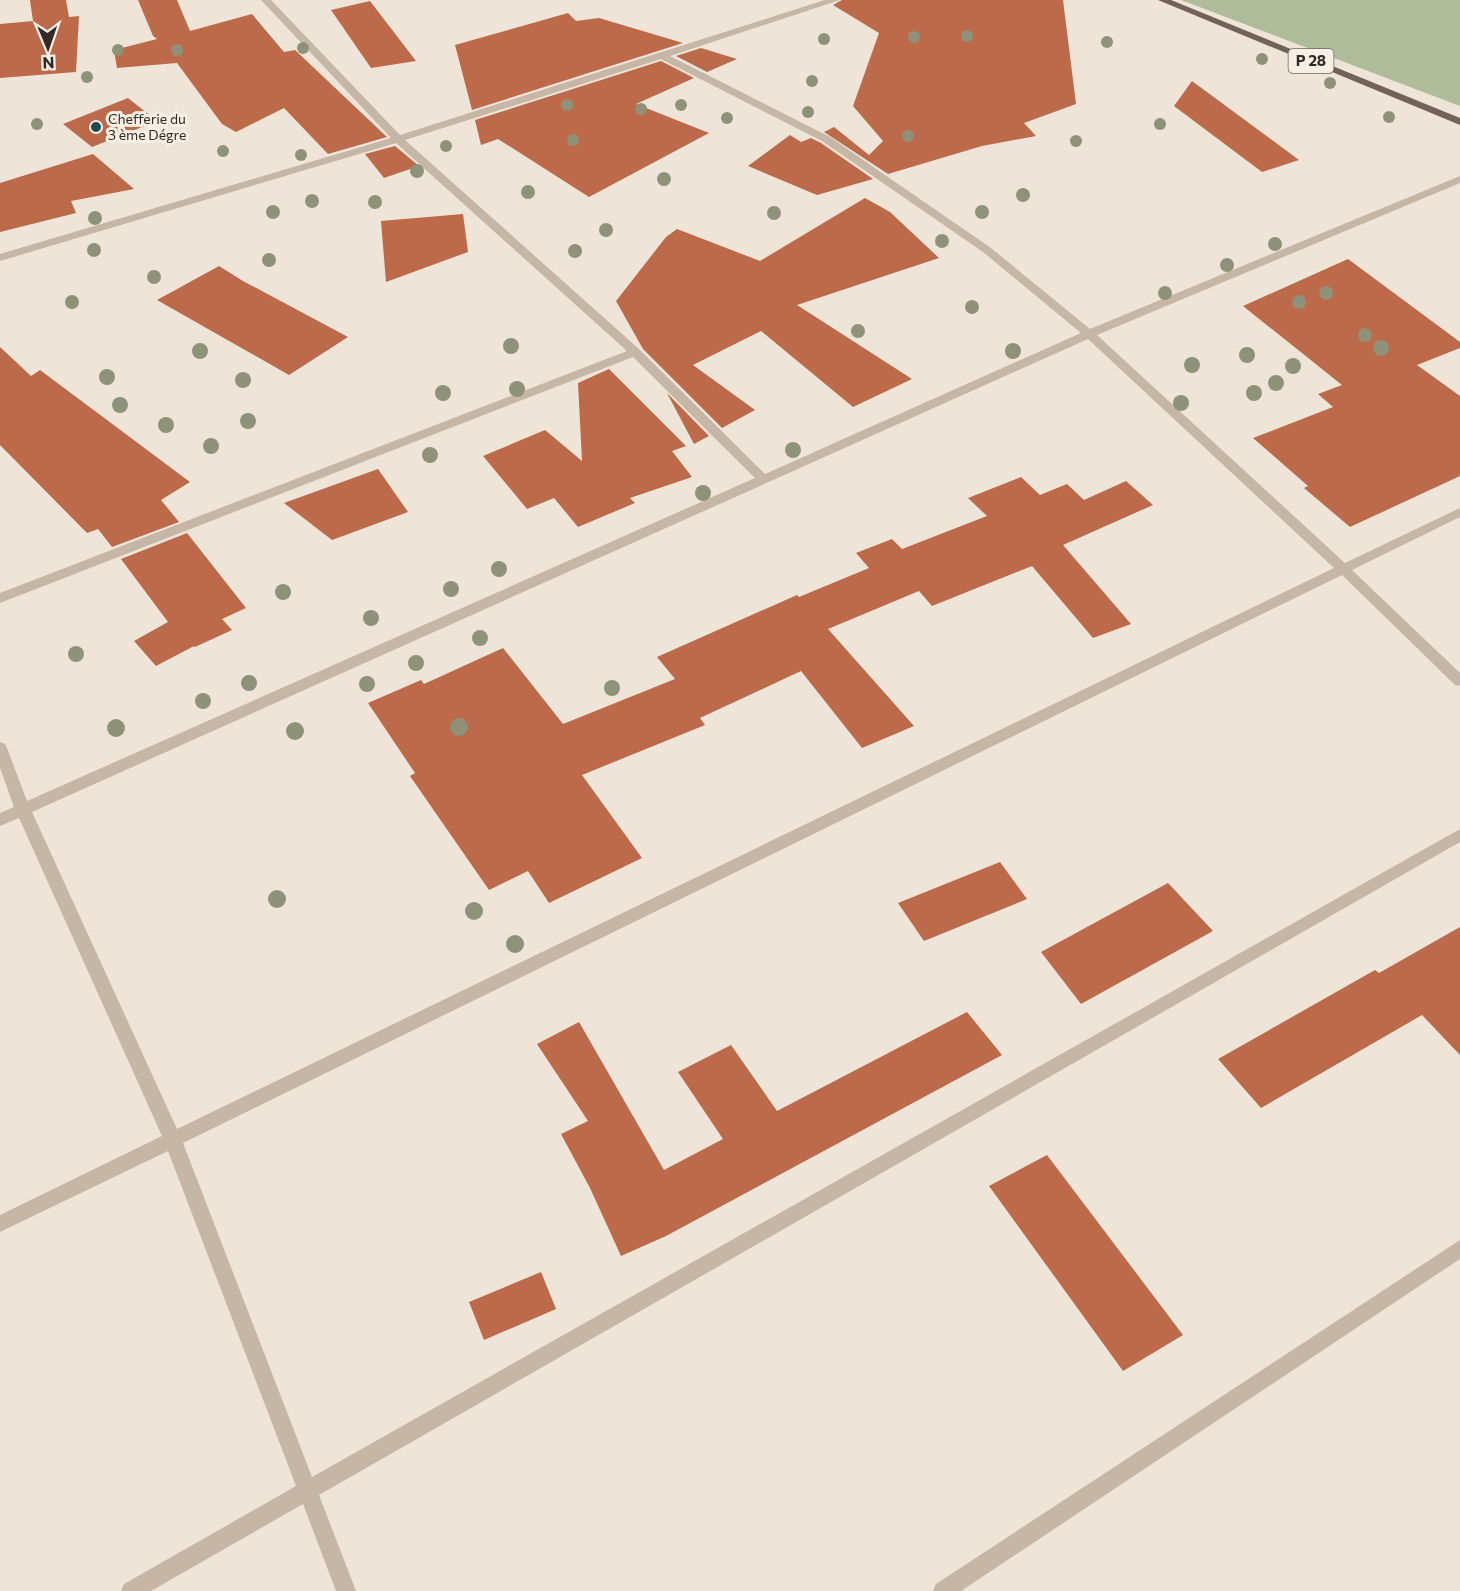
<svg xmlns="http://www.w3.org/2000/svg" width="1460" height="1591" viewBox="0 0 1460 1591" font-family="Commissioner,sans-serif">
<rect width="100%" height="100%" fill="#eee5d8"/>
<path fill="#afbc9a" d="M 1181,0 L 1460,0 L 1460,106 Z"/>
<g fill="#bc6a49">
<path d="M 30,0 L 66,0 L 69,17 L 79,16 L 76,72 L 0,78 L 0,24 L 33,21 Z"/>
<path d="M 138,0 L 177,0 L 190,31 L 252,14 L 284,52 L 295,50 L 387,137 L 328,154 L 284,108 L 236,132 L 222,124 L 177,63 L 117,68 L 114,50 L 157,39 L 153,36 Z"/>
<path d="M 842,0 L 1063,0 L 1076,104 L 1024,123 L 1036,136 L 982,146 L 888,174 L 824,132 L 834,127 L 869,155 L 883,141 L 853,106 L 879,33 L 833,5 Z"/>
<path d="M 370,1 L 416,61 L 371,68 L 331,10 Z"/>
<path d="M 568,13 L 576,21 L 599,18 L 683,43 L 472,110 L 455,45 Z"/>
<path d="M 701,48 L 737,59 L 707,72 L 676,56 Z"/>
<path d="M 661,61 L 694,78 L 636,104 L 709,133 L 589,197 L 498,139 L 481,145 L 475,120 Z"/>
<path d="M 1192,81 L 1299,160 L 1262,172 L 1174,106 Z"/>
<path d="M 128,98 L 157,121 L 92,147 L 63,124 Z"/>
<path d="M 790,135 L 801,142 L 811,138 L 821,143 L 873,179 L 817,195 L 748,166 Z"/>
<path d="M 395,146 L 419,166 L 384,178 L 365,154 Z"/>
<path d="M 93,154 L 134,189 L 71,201 L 76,213 L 0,232 L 0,183 Z"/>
<path d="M 865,198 L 890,212 L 939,258 L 797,305 L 912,379 L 853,407 L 761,331 L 693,365 L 755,410 L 722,428 L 643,349 L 616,301 L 666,237 L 677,229 L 760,261 Z"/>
<path d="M 463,214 L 468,252 L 386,282 L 381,221 Z"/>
<path d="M 1348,259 L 1460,342 L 1460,348 L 1417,365 L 1460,396 L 1460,476 L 1350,527 L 1304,488 L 1308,486 L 1253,438 L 1333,407 L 1318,394 L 1342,385 L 1243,306 Z"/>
<path d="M 219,266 L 243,281 L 348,337 L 289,375 L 157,300 Z"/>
<path d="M 0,347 L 31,376 L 40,370 L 190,482 L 161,500 L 179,522 L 112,547 L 98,529 L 87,533 L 0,445 Z"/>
<path d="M 609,369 L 686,446 L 672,451 L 692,477 L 630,498 L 635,503 L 578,527 L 554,498 L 527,509 L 483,456 L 545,430 L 582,461 L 578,383 Z"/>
<path d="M 667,393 L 709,436 L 694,444 Z"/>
<path d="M 378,469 L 408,512 L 332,540 L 284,503 Z"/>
<path d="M 1021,477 L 1040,495 L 1067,484 L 1084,500 L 1126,481 L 1153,505 L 1063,545 L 1131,624 L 1093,638 L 1032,566 L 932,606 L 919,591 L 828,629 L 914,726 L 862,748 L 801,671 L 700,718 L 705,725 L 582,775 L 642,858 L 549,903 L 528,871 L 489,890 L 410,776 L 415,773 L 368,703 L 421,680 L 424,684 L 503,648 L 563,724 L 675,679 L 657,657 L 797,595 L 799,597 L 869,568 L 856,553 L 892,539 L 902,549 L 987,516 L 968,498 Z"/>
<path d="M 187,533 L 246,608 L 222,619 L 232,630 L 195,647 L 194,646 L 156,666 L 134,641 L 168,622 L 121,559 Z"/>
<path d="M 1000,862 L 1027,899 L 924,941 L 898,903 Z"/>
<path d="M 1168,883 L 1213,931 L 1081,1004 L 1041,952 Z"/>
<path d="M 1460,927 L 1460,1055 L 1422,1015 L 1261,1108 L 1218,1059 L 1375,970 L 1379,973 Z"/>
<path d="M 967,1012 L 1002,1055 L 666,1236 L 621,1256 L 590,1188 L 561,1134 L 588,1121 L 537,1044 L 579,1022 L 664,1170 L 723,1139 L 678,1072 L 731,1045 L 777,1111 Z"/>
<path d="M 1047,1155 L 1183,1335 L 1123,1371 L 989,1186 Z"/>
<path d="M 541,1272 L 556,1309 L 484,1340 L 469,1302 Z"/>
</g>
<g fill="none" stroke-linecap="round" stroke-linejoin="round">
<g fill="#c5b6a5" fill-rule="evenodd">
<path d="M 261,0 L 271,0 L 400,135 L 825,0 L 840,0 L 670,56 L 830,137 L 991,248 L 1090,329 L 1460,176 L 1460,183 L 1097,335 L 1345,563 L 1460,508 L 1460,517 L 1352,570 L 1460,673 L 1460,686 L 1455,685 L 1342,575 L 183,1143 L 312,1477 L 1460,829 L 1460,842 L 319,1495 L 356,1591 L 336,1591 L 303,1504 L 151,1591 L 121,1591 L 124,1584 L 296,1486 L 168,1151 L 0,1232 L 0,1215 L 162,1136 L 19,818 L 0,826 L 0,813 L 14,807 L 0,768 L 0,742 L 5,744 L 7,748 L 27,801 L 755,478 L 633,357 L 0,603 L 0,593 L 627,351 L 396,143 L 0,261 L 0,254 L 391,138 ZM 661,59 L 822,141 L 983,252 L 1081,333 L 765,474 L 639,349 L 405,140 ZM 1088,339 L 1334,568 L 177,1129 L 32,812 Z"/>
<path d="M 1460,1240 L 1460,1259 L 961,1591 L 933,1591 L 936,1584 Z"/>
</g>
<path fill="#736258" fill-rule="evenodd" d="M 1158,0 L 1171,0 L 1460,118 L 1460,125 Z"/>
</g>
<g fill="#8e9279">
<circle cx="967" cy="36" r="6"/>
<circle cx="914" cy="37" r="6"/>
<circle cx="824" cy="39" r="6"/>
<circle cx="1107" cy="42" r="6"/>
<circle cx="303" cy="48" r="6"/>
<circle cx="118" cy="50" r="6"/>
<circle cx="177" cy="50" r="6"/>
<circle cx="1262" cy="59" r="6"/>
<circle cx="87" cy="77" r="6"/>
<circle cx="812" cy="81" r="6"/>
<circle cx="1330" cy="83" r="6"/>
<circle cx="567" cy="105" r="6"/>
<circle cx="681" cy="105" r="6"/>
<circle cx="641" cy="109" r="6"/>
<circle cx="808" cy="112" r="6"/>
<circle cx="1389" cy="117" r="6"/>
<circle cx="727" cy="118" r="6"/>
<circle cx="37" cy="124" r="6"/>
<circle cx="1160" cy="124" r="6"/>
<circle cx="908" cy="136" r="6"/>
<circle cx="573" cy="140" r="6"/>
<circle cx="1076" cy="141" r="6"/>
<circle cx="446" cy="146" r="6"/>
<circle cx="223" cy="151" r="6"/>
<circle cx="301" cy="155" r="6"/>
<circle cx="417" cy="171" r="7"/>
<circle cx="664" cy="179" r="7"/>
<circle cx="528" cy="192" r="7"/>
<circle cx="1023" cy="195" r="7"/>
<circle cx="312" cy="201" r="7"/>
<circle cx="375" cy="202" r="7"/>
<circle cx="273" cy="212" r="7"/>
<circle cx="982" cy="212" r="7"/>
<circle cx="774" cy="213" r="7"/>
<circle cx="95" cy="218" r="7"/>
<circle cx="606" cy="230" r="7"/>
<circle cx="942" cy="241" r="7"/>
<circle cx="1275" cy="244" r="7"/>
<circle cx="94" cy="250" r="7"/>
<circle cx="575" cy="251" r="7"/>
<circle cx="269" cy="260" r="7"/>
<circle cx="1227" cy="265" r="7"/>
<circle cx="154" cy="277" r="7"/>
<circle cx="1165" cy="293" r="7"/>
<circle cx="1326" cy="293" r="7"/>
<circle cx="72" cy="302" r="7"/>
<circle cx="1299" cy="302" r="7"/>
<circle cx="972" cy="307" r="7"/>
<circle cx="858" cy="331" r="7"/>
<circle cx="1365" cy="335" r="7"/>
<circle cx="511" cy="346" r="8"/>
<circle cx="1381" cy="348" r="8"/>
<circle cx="200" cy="351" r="8"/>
<circle cx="1013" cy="351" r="8"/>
<circle cx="1247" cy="355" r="8"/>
<circle cx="1192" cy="365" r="8"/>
<circle cx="1293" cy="366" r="8"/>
<circle cx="107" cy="377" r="8"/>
<circle cx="243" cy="380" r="8"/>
<circle cx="1276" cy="383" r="8"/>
<circle cx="517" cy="389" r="8"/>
<circle cx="443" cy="393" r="8"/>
<circle cx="1254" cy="393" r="8"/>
<circle cx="1181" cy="403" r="8"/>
<circle cx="120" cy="405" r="8"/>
<circle cx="248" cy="421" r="8"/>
<circle cx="166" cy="425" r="8"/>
<circle cx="211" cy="446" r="8"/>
<circle cx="793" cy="450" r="8"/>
<circle cx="430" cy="455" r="8"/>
<circle cx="703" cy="493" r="8"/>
<circle cx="499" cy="569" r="8"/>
<circle cx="451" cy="589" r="8"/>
<circle cx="283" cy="592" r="8"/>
<circle cx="371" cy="618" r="8"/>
<circle cx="480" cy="638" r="8"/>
<circle cx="76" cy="654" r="8"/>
<circle cx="416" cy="663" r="8"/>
<circle cx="249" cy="683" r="8"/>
<circle cx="367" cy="684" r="8"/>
<circle cx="612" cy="688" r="8"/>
<circle cx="203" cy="701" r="8"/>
<circle cx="459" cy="727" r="9"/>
<circle cx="116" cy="728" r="9"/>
<circle cx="295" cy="731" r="9"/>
<circle cx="277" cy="899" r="9"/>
<circle cx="474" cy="911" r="9"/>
<circle cx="515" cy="944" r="9"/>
</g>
<circle fill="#1f4a4f" stroke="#f7efe4" stroke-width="2" cx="96" cy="127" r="6"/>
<g text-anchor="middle" stroke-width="6" stroke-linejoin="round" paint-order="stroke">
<g font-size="14" fill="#322a26" stroke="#f7efe4" text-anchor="start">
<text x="108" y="124">Chefferie du<tspan x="108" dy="16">3 ème Dégre</tspan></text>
</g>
<rect fill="#f7efe4" stroke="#6d655f" stroke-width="1.5" x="1288.5" y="49" width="45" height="24" rx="4.5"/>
<g font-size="15" font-weight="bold" fill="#322a26">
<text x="1311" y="66">P 28</text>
</g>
</g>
<g transform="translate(48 48) rotate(178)" stroke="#f7efe4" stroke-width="4.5" paint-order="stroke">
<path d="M0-4.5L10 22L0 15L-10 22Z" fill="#322a26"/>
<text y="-9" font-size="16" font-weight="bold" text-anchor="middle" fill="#322a26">N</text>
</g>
</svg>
